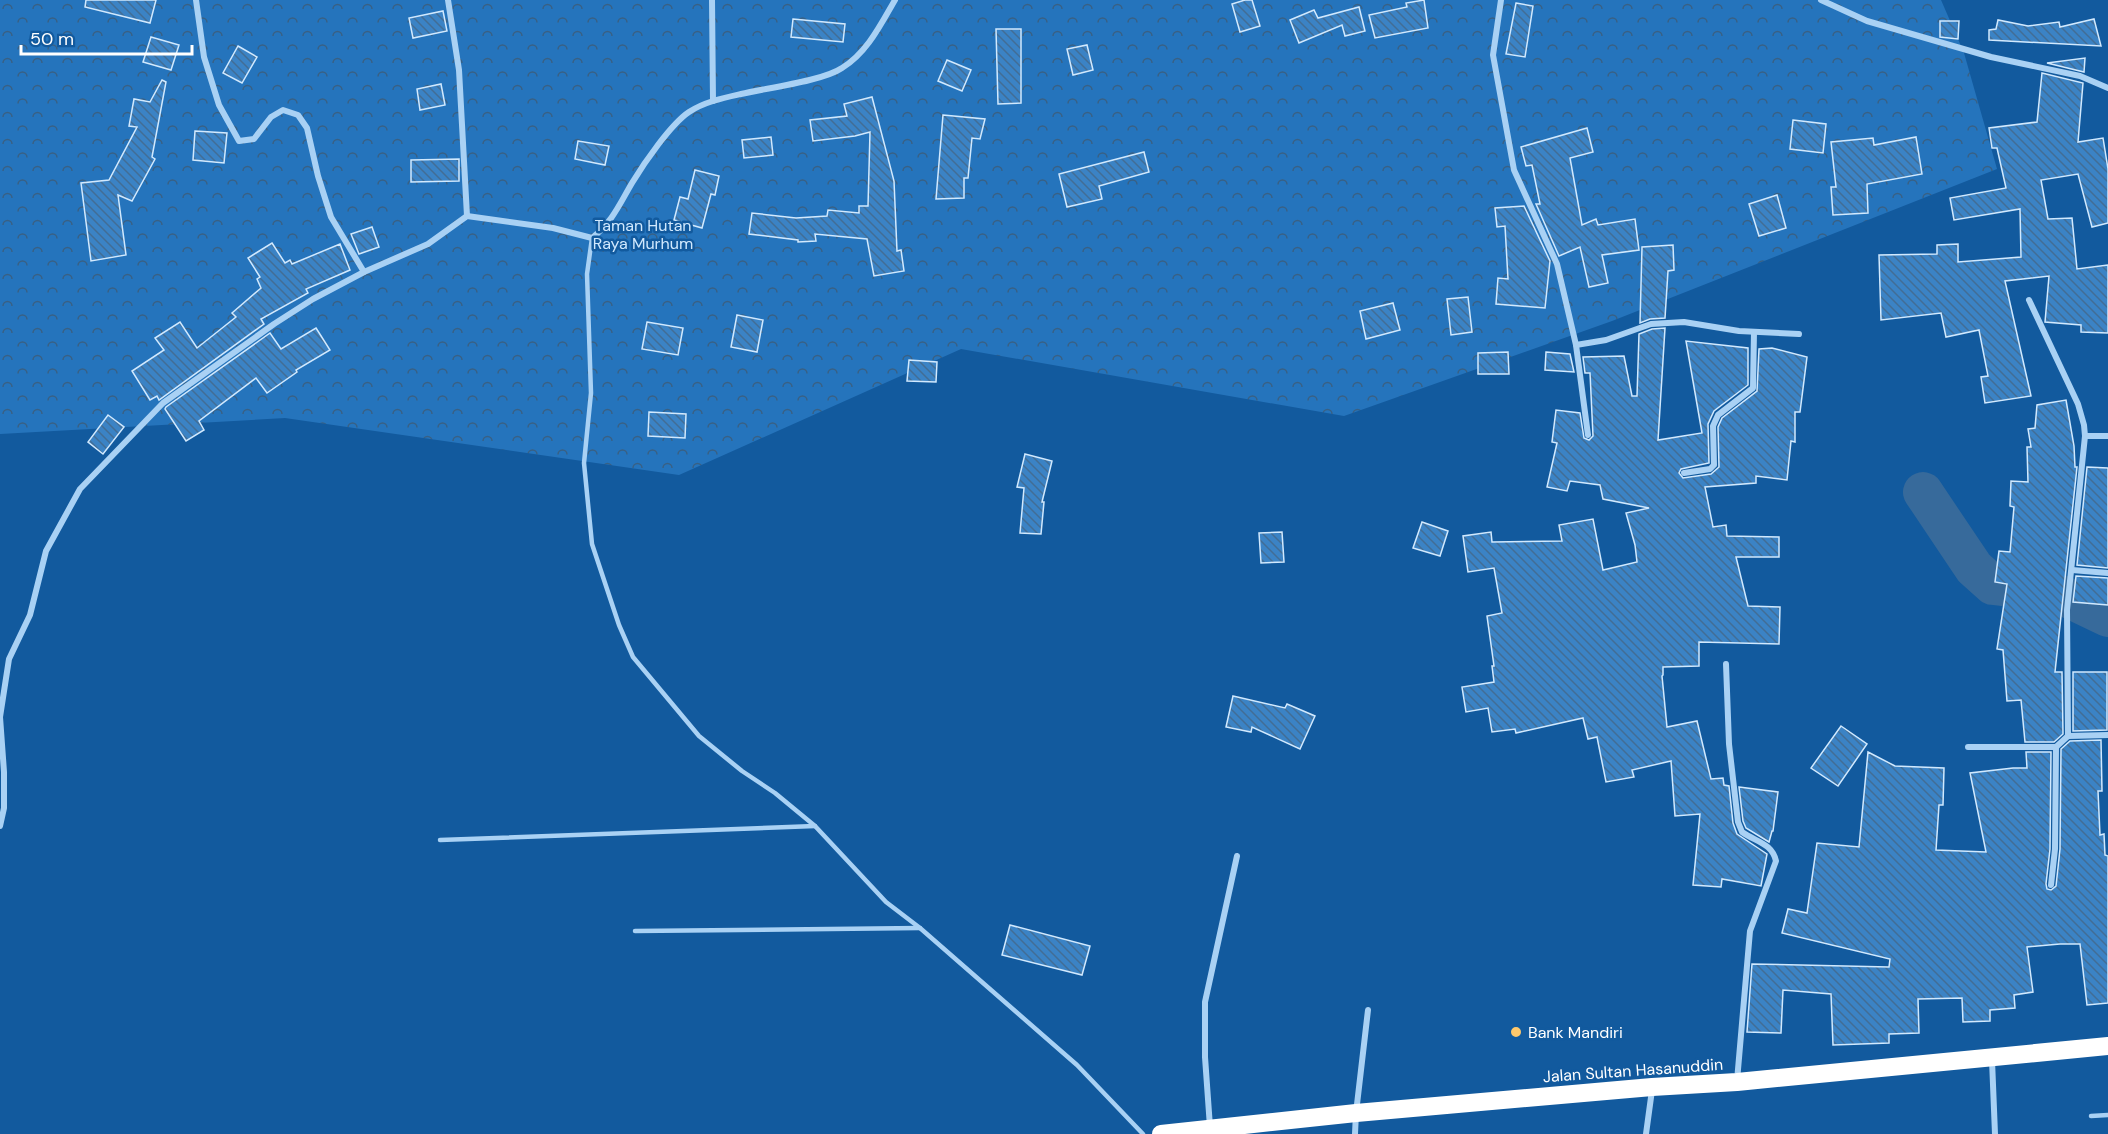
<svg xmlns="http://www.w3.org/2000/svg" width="2108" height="1134" viewBox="0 0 2108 1134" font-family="'DM Sans',sans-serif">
<defs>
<pattern id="park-crowns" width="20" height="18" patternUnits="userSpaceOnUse" patternTransform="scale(1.5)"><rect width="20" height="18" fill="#2574bc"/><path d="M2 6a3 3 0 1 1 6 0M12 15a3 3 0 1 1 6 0" fill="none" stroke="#386084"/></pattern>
<pattern id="building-back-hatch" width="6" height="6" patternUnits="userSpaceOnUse" patternTransform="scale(1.5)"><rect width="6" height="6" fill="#3b83c5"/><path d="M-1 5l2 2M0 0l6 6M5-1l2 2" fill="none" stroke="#426d95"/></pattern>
</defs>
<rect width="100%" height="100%" fill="#125a9e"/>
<path fill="url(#park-crowns)" d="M 0,0 L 1941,0 L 1964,53 L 1997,169 L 1612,321 L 1344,416 L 961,349 L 679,475 L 285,418 L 0,434 Z"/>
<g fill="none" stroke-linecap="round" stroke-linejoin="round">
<path stroke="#376a9b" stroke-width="40" d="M 1923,492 L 1974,568 L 1993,585 L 2037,590 L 2062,595 L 2108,617"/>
</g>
<g fill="url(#building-back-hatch)" stroke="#d1e9fe" stroke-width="1.5">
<path d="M 86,0 L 156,0 L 150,23 L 85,7 Z"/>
<path d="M 1245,0 L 1252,0 L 1260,26 L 1240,32 L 1232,4 Z"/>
<path d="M 1424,0 L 1428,28 L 1375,38 L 1369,15 L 1407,7 L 1406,3 Z"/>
<path d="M 1516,3 L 1533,6 L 1525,57 L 1506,54 Z"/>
<path d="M 1359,7 L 1365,31 L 1345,36 L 1342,25 L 1299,43 L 1290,20 L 1314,10 L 1318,18 Z"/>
<path d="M 443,11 L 447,31 L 413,38 L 409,18 Z"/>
<path d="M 793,19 L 845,24 L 843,42 L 791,37 Z"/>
<path d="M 2094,19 L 2101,46 L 1989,40 L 1989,30 L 1996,29 L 1998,20 L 2028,26 L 2059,22 L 2060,27 Z"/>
<path d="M 1940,21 L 1959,21 L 1958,39 L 1940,37 Z"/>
<path d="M 996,29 L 1021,29 L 1021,103 L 998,104 Z"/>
<path d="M 151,37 L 179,45 L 171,70 L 143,62 Z"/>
<path d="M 1087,45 L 1093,70 L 1073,75 L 1067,49 Z"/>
<path d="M 238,46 L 257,57 L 242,83 L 223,73 Z"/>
<path d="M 2085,58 L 2084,72 L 2047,63 Z"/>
<path d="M 947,60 L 971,70 L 962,91 L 938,81 Z"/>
<path d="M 2042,73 L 2083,83 L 2078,142 L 2103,138 L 2108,169 L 2108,223 L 2092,227 L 2078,174 L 2041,180 L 2048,219 L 2072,218 L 2077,269 L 2108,265 L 2108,333 L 2081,332 L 2081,325 L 2045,322 L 2049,276 L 2005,281 L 2031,396 L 1985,403 L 1981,377 L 1988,376 L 1979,330 L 1946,337 L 1941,313 L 1881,320 L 1879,255 L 1937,254 L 1937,245 L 1958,244 L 1958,262 L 2021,257 L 2020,209 L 1954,220 L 1950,198 L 2006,188 L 1997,148 L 1992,148 L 1989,128 L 2037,122 Z"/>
<path d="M 162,80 L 166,82 L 152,157 L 155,159 L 132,201 L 118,195 L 126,255 L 91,261 L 81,183 L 109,180 L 137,127 L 129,126 L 134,99 L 150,102 Z"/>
<path d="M 441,84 L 445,105 L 420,110 L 417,89 Z"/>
<path d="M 872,97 L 894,181 L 897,251 L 901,250 L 904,271 L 874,276 L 867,239 L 815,234 L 816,241 L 798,242 L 798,240 L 749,234 L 752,213 L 796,218 L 827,216 L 828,210 L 859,213 L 859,206 L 868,206 L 870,132 L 855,136 L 813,141 L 810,120 L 847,116 L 844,104 Z"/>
<path d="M 943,115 L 985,119 L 980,139 L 972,138 L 968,178 L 964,178 L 964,198 L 936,199 Z"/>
<path d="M 1793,120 L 1826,124 L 1823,153 L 1790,149 Z"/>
<path d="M 1587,128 L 1593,152 L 1570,158 L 1582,225 L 1596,219 L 1598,225 L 1635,219 L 1639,250 L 1602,255 L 1608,283 L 1589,287 L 1580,247 L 1559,256 L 1536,204 L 1540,204 L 1532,165 L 1526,166 L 1521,147 Z"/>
<path d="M 195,131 L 227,133 L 224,163 L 193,160 Z"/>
<path d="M 771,137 L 773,155 L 744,158 L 742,140 Z"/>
<path d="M 1916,137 L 1922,174 L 1867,184 L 1868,213 L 1833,215 L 1831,187 L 1836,187 L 1831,142 L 1873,138 L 1874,145 Z"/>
<path d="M 578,141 L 609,146 L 605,165 L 575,159 Z"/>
<path d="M 1144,152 L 1149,172 L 1099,186 L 1102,199 L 1067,207 L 1059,174 Z"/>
<path d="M 459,159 L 459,181 L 411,182 L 411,160 Z"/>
<path d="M 695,170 L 719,176 L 715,195 L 711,194 L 702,228 L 674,220 L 680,197 L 688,199 Z"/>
<path d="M 1777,195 L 1786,228 L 1759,236 L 1749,204 Z"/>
<path d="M 1524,206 L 1550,261 L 1545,308 L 1496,304 L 1498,278 L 1508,279 L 1505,226 L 1497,227 L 1495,208 Z"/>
<path d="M 372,227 L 379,247 L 359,254 L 351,234 Z"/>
<path d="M 272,243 L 285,263 L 290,260 L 292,264 L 340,244 L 350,270 L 306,289 L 308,293 L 261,319 L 264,324 L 159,400 L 157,396 L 150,400 L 132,371 L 164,350 L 155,338 L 180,322 L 197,348 L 236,317 L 232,313 L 261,288 L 257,279 L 260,277 L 248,258 Z"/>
<path d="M 1673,245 L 1674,270 L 1668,271 L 1665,318 L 1650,319 L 1640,323 L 1642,247 Z"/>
<path d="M 1468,297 L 1472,332 L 1451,335 L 1447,299 Z"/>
<path d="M 1393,303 L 1400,330 L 1366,339 L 1360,311 Z"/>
<path d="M 737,315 L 763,320 L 757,352 L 731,347 Z"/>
<path d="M 647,322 L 683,328 L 678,355 L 642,349 Z"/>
<path d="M 316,328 L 330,350 L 296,370 L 297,372 L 267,393 L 256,378 L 199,421 L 204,430 L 186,441 L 165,409 L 166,407 L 270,333 L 281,349 Z"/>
<path d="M 1665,328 L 1658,440 L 1702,433 L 1686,341 L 1748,348 L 1748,385 L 1714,411 L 1708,424 L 1709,463 L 1681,469 L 1679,473 L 1683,478 L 1711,474 L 1719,467 L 1718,427 L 1722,418 L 1757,391 L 1759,349 L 1772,348 L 1807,357 L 1800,412 L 1795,412 L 1795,442 L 1791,441 L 1787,480 L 1756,476 L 1756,483 L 1705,487 L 1713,527 L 1726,525 L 1727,536 L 1779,537 L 1779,557 L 1736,557 L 1748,606 L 1780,607 L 1779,644 L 1699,642 L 1699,666 L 1663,667 L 1663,675 L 1662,676 L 1667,727 L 1697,721 L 1711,779 L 1723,778 L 1724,785 L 1729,786 L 1733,823 L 1737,834 L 1767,854 L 1761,886 L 1722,879 L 1721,887 L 1693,885 L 1700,814 L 1675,816 L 1671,761 L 1632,770 L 1634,777 L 1606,782 L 1597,737 L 1588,739 L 1583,718 L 1516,733 L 1515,729 L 1492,732 L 1488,708 L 1466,712 L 1462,687 L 1494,682 L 1492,666 L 1494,666 L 1487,616 L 1502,613 L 1494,568 L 1468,572 L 1463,536 L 1491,532 L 1492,542 L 1562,541 L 1559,525 L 1593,519 L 1603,570 L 1637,562 L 1635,545 L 1626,513 L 1649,508 L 1603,499 L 1600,485 L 1570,481 L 1567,491 L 1547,487 L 1557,443 L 1552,442 L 1556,410 L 1580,413 L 1584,438 L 1589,440 L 1593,436 L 1590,373 L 1585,373 L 1583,357 L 1624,356 L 1632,396 L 1637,396 L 1639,334 L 1652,329 Z"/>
<path d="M 1508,352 L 1509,374 L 1478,374 L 1478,353 Z"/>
<path d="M 1546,352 L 1570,354 L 1574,372 L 1545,370 Z"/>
<path d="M 909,360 L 937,362 L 936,382 L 907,381 Z"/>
<path d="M 2066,400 L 2074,446 L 2075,467 L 2077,467 L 2055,672 L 2062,672 L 2063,734 L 2054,742 L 2025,742 L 2021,700 L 2007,701 L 2003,650 L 1997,649 L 2007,584 L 1995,582 L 1999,551 L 2010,552 L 2014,507 L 2010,506 L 2011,481 L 2028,482 L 2027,447 L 2031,447 L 2028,429 L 2035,428 L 2037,405 Z"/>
<path d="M 649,412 L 686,414 L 685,438 L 648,436 Z"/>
<path d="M 108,415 L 124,427 L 103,454 L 88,442 Z"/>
<path d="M 1025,454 L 1052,461 L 1042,502 L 1044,502 L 1041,534 L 1020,533 L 1024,488 L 1017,487 Z"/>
<path d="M 2087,467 L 2108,468 L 2108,568 L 2077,565 Z"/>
<path d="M 1422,522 L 1448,531 L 1440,556 L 1413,548 Z"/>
<path d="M 1282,532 L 1284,562 L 1261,563 L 1259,533 Z"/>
<path d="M 2076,576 L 2108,578 L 2108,605 L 2073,602 Z"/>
<path d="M 2073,672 L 2107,672 L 2107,730 L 2073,731 Z"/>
<path d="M 1233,696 L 1285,708 L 1287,704 L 1315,716 L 1300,749 L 1252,727 L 1251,732 L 1226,727 Z"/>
<path d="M 1841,726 L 1867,744 L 1838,786 L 1811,768 Z"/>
<path d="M 2101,740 L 2102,791 L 2098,791 L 2100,835 L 2104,834 L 2105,855 L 2108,856 L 2108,1003 L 2087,1005 L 2080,944 L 2060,944 L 2027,947 L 2033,992 L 2014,995 L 2015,1008 L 1990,1010 L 1990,1021 L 1963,1022 L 1962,998 L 1918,999 L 1919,1033 L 1889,1034 L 1889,1043 L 1833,1045 L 1831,994 L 1783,990 L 1781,1033 L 1747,1032 L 1752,964 L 1889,967 L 1890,959 L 1782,933 L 1788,909 L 1807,913 L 1817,843 L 1859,847 L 1868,752 L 1895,766 L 1944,768 L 1943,805 L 1939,805 L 1936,850 L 1986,852 L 1970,773 L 2013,768 L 2027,768 L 2026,752 L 2051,752 L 2050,849 L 2046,884 L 2047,889 L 2051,890 L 2056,886 L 2060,849 L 2061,749 L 2070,741 Z"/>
<path d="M 1739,787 L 1778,792 L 1773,831 L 1772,831 L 1769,842 L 1746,828 L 1743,821 Z"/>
<path d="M 1010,925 L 1090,946 L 1082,975 L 1002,955 Z"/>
</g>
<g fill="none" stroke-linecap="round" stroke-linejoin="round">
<g stroke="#a9d1f4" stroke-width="4.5">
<path d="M 592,238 L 587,274 L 591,393 L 584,463 L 592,544 L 619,625 L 633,657 L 699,736 L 742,771 L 775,793 L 815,826 L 886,902 L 920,928 L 1077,1065 L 1143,1134"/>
<path d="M 440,840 L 815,826"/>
<path d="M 635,931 L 920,928"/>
<path d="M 2091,1116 L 2108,1115"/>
</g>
<g stroke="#a9d1f4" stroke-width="6">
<path d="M 196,0 L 204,57 L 219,105 L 239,141 L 254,139 L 271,117 L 283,110 L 298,115 L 307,128 L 318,176 L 331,217 L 364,272"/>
<path d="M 448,0 L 459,70 L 467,216"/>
<path d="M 712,0 L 713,101"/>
<path d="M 1501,0 L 1493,55 L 1514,170 L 1557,264 L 1576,345 L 1588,435"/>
<path d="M 1821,0 L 1867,21 L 1991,57 L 2080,76 L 2108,88"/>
<path d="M 2029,300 L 2078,404 L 2084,425 L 2085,436 L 2067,610 L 2068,736 L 2108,735"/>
<path d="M 1576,345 L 1606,340 L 1651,324 L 1684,322 L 1739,331 L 1799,334"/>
<path d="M 2085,436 L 2108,436"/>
<path d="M 1684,473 L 1710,469 L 1714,465 L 1713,426 L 1718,415 L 1753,388 L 1754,332"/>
<path d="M 2072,570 L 2108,573"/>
<path d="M 1726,664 L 1729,744 L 1738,822 L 1742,832 C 1756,842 1772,843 1776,861 L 1750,931 L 1737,1081"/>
<path d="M 1968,747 L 2056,747 L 2068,736"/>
<path d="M 0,826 L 4,808 L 4,772 L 0,717 L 9,659 L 30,615 L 46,551 L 80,489 L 163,403 L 274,324 L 313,299 L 364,272 L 428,244 L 467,216 L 553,228 L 592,238 C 613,221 619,205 632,183 C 644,163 671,124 689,112 C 704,102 723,98 741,94 C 766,88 823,81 842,68 C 867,53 881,24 895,0"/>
<path d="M 2051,885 L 2055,849 L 2056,747"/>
<path d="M 1992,1060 L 1995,1134"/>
<path d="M 1210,1127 L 1205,1057 L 1205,1002 L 1237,856"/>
<path d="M 1355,1134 L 1356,1113 L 1368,1010"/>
<path d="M 1646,1134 L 1652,1090"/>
</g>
<path stroke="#fff" stroke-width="18" d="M 1161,1134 L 1356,1113 L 1652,1087 L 1737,1082 L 2108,1046"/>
</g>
<circle fill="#ffc96c" stroke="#125a9e" stroke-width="2" cx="1516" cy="1032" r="6"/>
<g text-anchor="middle" stroke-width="5" stroke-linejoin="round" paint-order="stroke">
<g font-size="16" fill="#d1e9fe" stroke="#125a9e">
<text x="643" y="231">Taman Hutan<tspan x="643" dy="18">Raya Murhum</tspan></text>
</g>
<g font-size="16" fill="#fff" stroke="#125a9e" text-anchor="start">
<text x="1528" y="1038">Bank Mandiri</text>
</g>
<g font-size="16" fill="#fff" stroke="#125a9e">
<text transform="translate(1633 1070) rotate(-4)" y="6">Jalan Sultan Hasanuddin</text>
</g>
</g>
<path d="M21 45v9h171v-9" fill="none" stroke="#ffffff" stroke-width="3"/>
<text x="30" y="45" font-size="18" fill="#ffffff" stroke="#125a9e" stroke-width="4.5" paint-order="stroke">50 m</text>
</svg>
